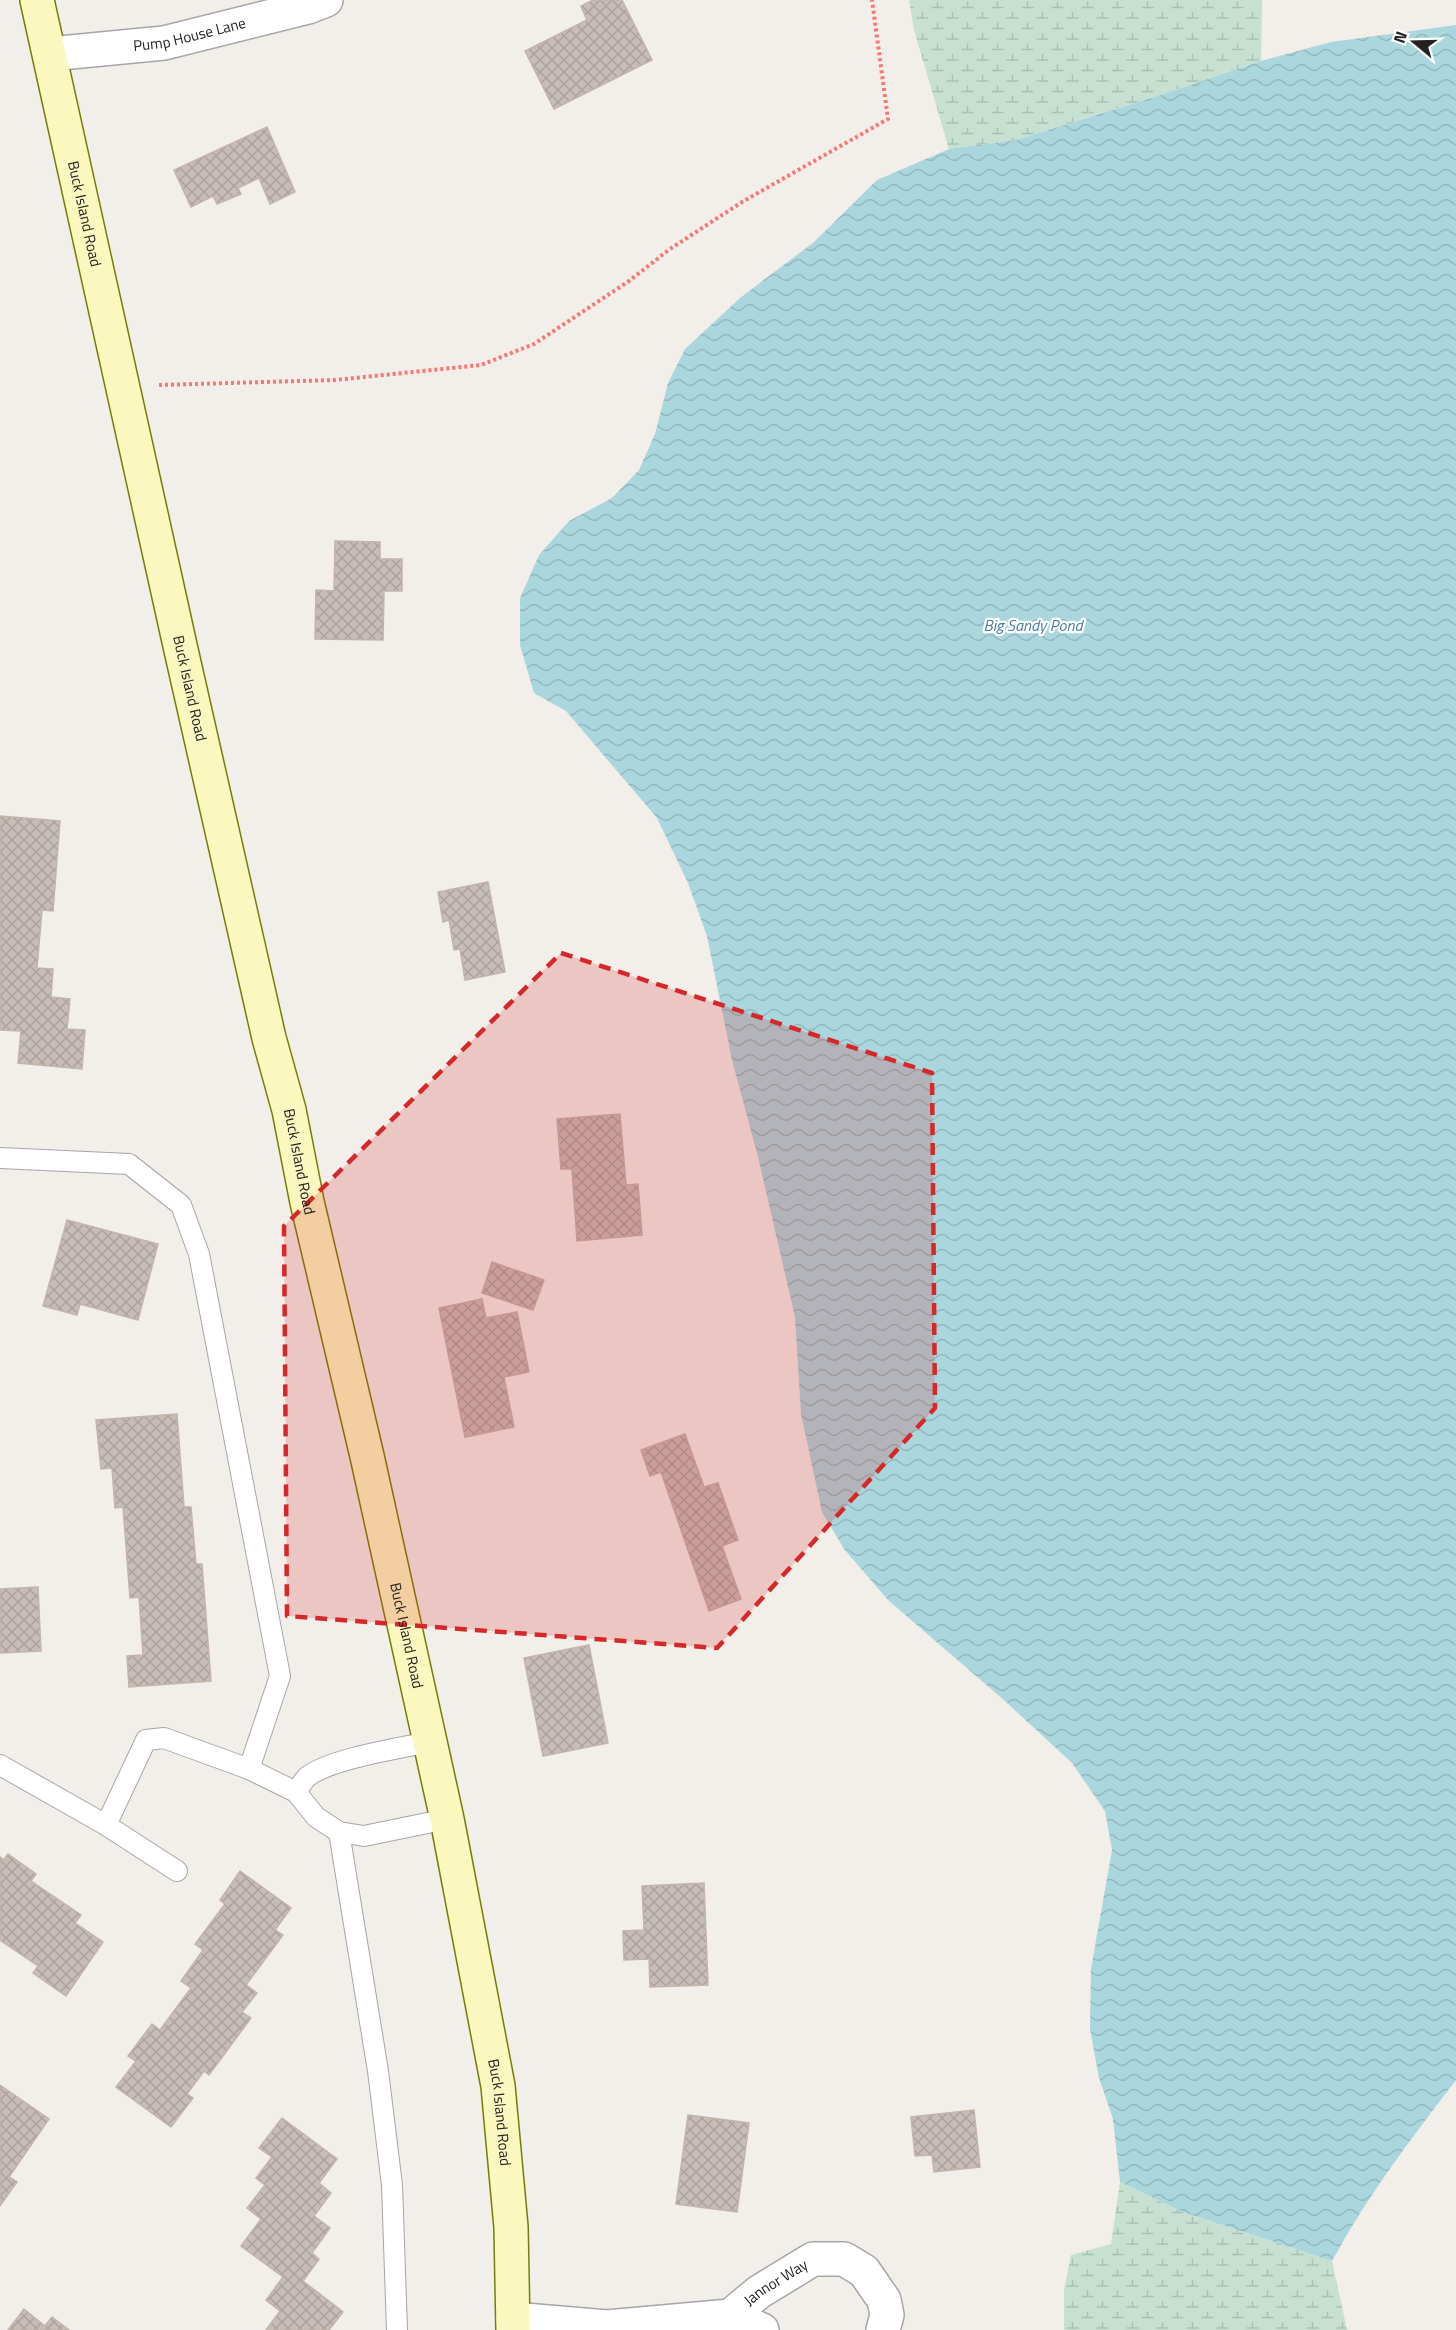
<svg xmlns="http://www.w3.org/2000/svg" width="1456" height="2330" viewBox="0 0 1456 2330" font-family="'Titillium Web',sans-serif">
<defs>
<pattern id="wetland-marsh" width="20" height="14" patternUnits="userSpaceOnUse" patternTransform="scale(1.5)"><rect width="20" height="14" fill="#c6e0d2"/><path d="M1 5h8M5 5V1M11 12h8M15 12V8" fill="none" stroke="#aac0b4"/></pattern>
<pattern id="water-waves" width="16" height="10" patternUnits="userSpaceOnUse" patternTransform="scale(1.5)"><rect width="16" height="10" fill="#aad7de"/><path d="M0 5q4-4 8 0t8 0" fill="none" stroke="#92b8be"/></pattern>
<pattern id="building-cross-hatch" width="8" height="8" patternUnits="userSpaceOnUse" patternTransform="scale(1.5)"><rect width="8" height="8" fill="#c7bdb8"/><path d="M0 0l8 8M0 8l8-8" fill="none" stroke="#aba29e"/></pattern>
</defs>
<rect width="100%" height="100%" fill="#f2eee9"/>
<g fill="url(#wetland-marsh)">
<path d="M 909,0 L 1262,0 L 1261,61 L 1158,96 L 1016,140 L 949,149 L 914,30 Z"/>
<path d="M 1120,2182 L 1183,2212 L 1332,2261 L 1347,2330 L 1064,2330 L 1064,2290 L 1071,2255 L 1111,2244 Z"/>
</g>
<path fill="url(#water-waves)" d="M 1456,25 L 1456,2080 C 1411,2139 1367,2196 1332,2261 L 1183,2212 L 1120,2182 L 1113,2119 L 1099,2078 L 1090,2029 L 1091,1969 L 1112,1850 L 1105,1811 L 1072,1763 L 1005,1701 L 888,1600 L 844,1549 L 822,1512 L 801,1414 L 795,1317 L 758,1157 L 732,1060 L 707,936 L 688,883 L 657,818 L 566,711 L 534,693 L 520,645 L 520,598 L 539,555 L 569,521 L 612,498 L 639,470 L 655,434 L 668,383 L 685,349 L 740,298 L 814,242 L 877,180 L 949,149 L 1016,140 L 1158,96 L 1261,61 L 1331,42 Z"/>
<g fill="url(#building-cross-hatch)" stroke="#c4b4ab" stroke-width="1.5">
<path d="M 593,0 L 622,0 L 652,60 L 554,109 L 525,51 L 587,20 L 581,6 Z"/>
<path d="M 267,127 L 295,192 L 270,204 L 259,178 L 238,188 L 241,194 L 217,204 L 213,196 L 191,207 L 174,170 Z"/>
<path d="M 335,541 L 380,542 L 380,559 L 402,559 L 402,591 L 384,591 L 383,640 L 315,639 L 316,590 L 334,591 Z"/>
<path d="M 0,816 L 60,821 L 53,911 L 42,910 L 37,968 L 53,969 L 51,997 L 70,999 L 67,1029 L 85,1030 L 82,1069 L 18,1063 L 21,1031 L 0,1030 Z"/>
<path d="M 488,882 L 505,972 L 465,980 L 460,949 L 454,950 L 449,920 L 443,922 L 438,892 Z"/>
<path d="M 620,1114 L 626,1185 L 638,1184 L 642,1235 L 577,1241 L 572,1169 L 561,1169 L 557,1119 Z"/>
<path d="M 67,1220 L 158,1244 L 138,1320 L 80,1304 L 77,1315 L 43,1306 Z"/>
<path d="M 492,1262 L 544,1280 L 533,1310 L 482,1293 Z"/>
<path d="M 482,1299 L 486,1318 L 517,1312 L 529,1372 L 504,1377 L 514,1427 L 465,1437 L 439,1308 Z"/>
<path d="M 177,1414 L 184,1507 L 191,1507 L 196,1564 L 202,1564 L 211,1681 L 129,1687 L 127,1656 L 143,1655 L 139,1597 L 130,1598 L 123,1507 L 115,1508 L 112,1468 L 101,1469 L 96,1420 Z"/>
<path d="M 685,1434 L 704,1487 L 718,1483 L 738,1540 L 722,1546 L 741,1599 L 709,1611 L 661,1472 L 650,1476 L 641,1450 Z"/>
<path d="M 38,1587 L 41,1651 L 0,1653 L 0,1589 Z"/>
<path d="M 589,1645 L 608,1743 L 543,1756 L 524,1658 Z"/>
<path d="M 8,1854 L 36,1874 L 31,1881 L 81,1915 L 75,1923 L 103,1942 L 66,1996 L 33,1973 L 38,1966 L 0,1940 L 0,1857 L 4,1860 Z"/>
<path d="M 240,1871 L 291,1908 L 275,1930 L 283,1935 L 246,1985 L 257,1993 L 242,2012 L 251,2018 L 209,2075 L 204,2071 L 187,2094 L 193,2098 L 171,2127 L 116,2087 L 136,2061 L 128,2056 L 152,2024 L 160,2030 L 191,1988 L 181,1981 L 203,1950 L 195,1944 L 225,1904 L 220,1900 Z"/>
<path d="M 704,1883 L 708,1985 L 650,1987 L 649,1959 L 624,1960 L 623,1931 L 644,1930 L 642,1886 Z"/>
<path d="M 0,2085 L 49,2119 L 9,2177 L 17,2182 L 0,2206 Z"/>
<path d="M 974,2110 L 980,2167 L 934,2172 L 932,2155 L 915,2156 L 911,2117 Z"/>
<path d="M 688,2115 L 749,2123 L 737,2212 L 676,2204 Z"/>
<path d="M 282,2118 L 337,2159 L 319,2183 L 331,2193 L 314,2216 L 330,2228 L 312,2253 L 319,2259 L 303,2281 L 343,2312 L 329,2330 L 266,2330 L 280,2311 L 266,2300 L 283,2277 L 241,2246 L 261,2219 L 247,2208 L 265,2185 L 256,2178 L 272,2157 L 259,2148 Z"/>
<path d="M 24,2309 L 45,2326 L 52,2317 L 69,2330 L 8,2330 Z"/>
</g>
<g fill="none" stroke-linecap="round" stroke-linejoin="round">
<g stroke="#a6a6a6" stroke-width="22">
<g id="service">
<path d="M 0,1158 L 129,1164 L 181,1205 L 199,1254 L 280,1676 L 249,1769 L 164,1738 L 146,1740 L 106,1825 L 0,1765"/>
<path d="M 430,1742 C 400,1748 329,1759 307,1777 C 303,1781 299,1788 296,1792 L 316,1817 L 339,1832 L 364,1836 L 447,1819"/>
<path d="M 249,1769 L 296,1792"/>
<path d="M 106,1825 L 177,1871"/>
<path d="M 339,1832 L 378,2071 L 392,2185 L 397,2330"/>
</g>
</g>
<g stroke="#a6a6a6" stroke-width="36">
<g id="minor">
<path id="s1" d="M 50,54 L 164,43 L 308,7 L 326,0"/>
<path id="s2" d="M 730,2316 L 759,2292 L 813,2259 L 844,2259 L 864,2271 L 884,2300 L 887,2315 L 883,2330"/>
<path d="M 513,2319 L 607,2327 L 730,2316 L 762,2330"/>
</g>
</g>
<g stroke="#787c06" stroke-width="36">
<g id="secondary">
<path id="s3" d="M 37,0 L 181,650 L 269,1038 L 289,1110 L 307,1202 L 367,1456 L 447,1819 L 498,2086 L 511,2227 L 513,2330"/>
</g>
</g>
<path stroke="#f97672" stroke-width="4" stroke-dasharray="3 3" stroke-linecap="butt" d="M 159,385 L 335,380 L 481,365 L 534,344 L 629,281 L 670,249 L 742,202 L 888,119 L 872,0"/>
<use href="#service" stroke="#fff" stroke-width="20"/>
<use href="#minor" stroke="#fff" stroke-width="33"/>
<use href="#secondary" stroke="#faf8bf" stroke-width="33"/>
</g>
<path fill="#d62828" fill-opacity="0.2" stroke="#d62828" stroke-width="4.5" stroke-dasharray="12 8" stroke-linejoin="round" d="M 561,953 L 932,1073 L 935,1408 L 717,1648 L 287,1616 L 284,1226 Z"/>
<g text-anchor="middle" stroke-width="4.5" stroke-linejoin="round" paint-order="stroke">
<g font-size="15" fill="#222" stroke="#fff">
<text dy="5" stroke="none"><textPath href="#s1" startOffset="141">Pump House Lane</textPath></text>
<text dy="5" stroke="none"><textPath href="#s3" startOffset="219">Buck Island Road</textPath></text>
<text dy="5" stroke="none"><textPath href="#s3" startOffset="705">Buck Island Road</textPath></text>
<text dy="5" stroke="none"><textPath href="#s3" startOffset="1191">Buck Island Road</textPath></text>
<text dy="5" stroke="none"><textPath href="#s3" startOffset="1677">Buck Island Road</textPath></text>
<text dy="5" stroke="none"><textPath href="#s3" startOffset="2163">Buck Island Road</textPath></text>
<text dy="5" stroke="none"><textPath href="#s2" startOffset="57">Jannor Way</textPath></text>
</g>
<g font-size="16" font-style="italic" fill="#477ba2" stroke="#fff">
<text x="1033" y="631">Big Sandy Pond</text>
</g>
</g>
<g transform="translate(1414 42) rotate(289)" stroke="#ffffff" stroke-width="4.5" paint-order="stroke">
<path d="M0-4.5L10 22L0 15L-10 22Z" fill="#222222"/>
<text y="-9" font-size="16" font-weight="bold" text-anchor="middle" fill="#222222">N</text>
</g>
</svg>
